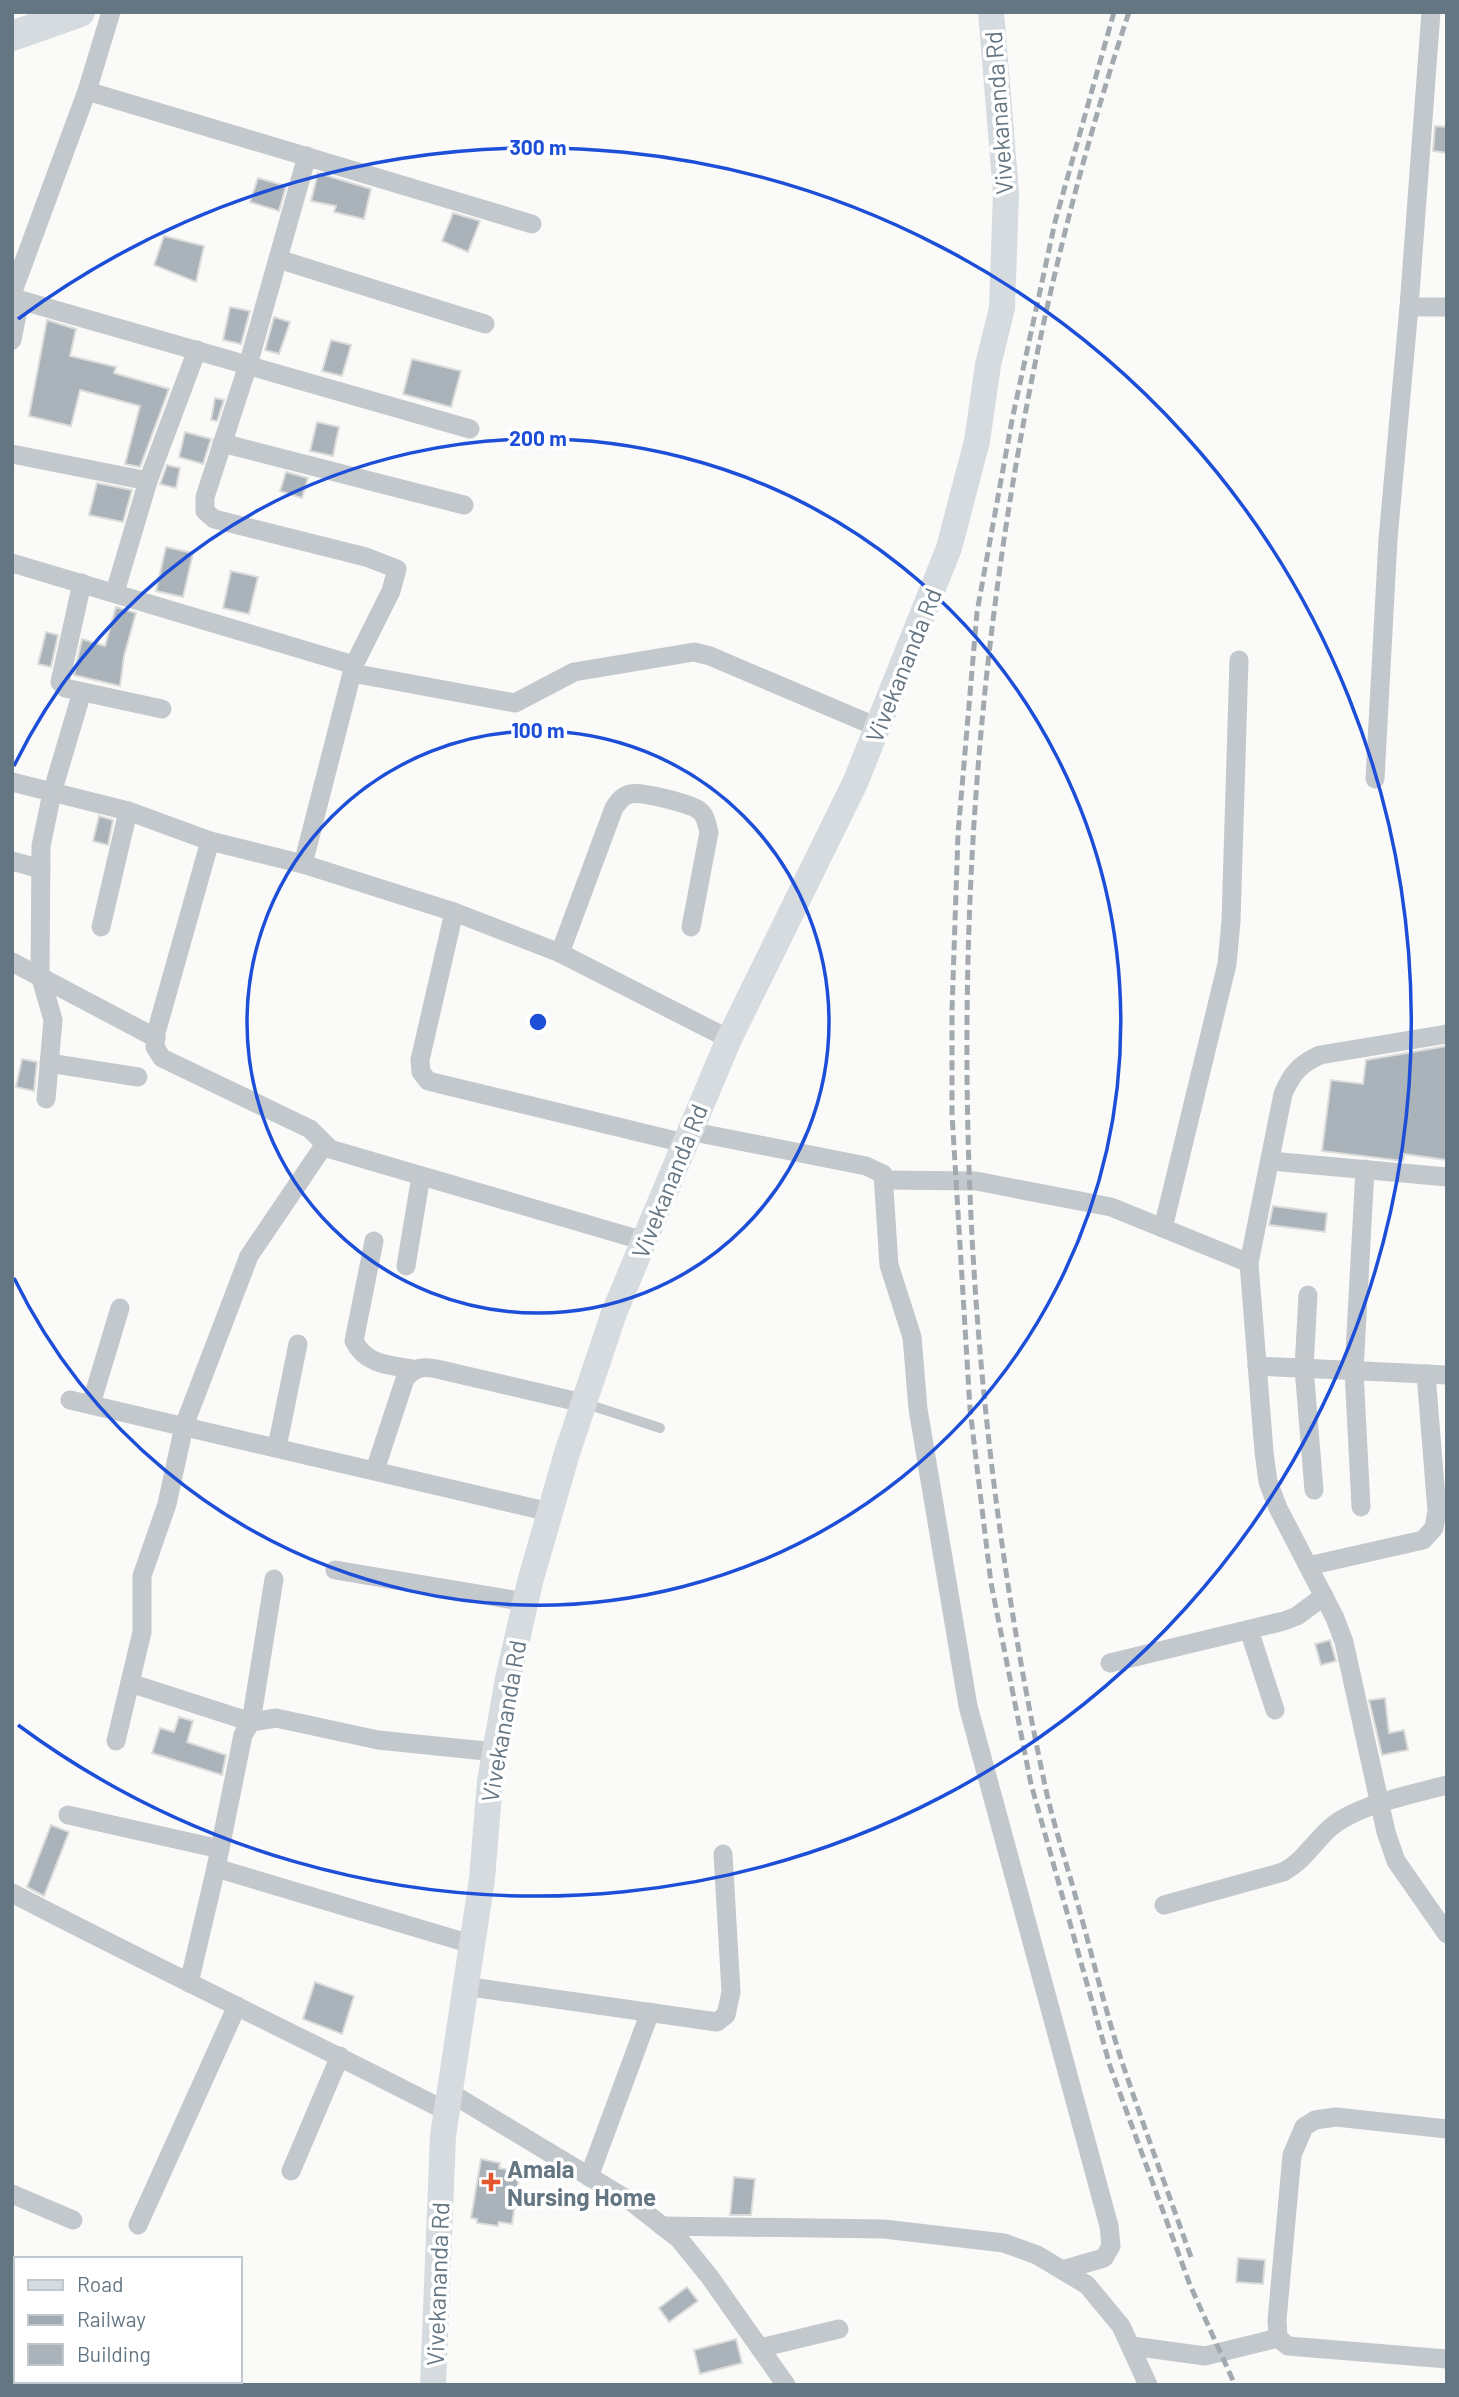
<svg xmlns="http://www.w3.org/2000/svg" width="1459" height="2397" viewBox="0 0 1459 2397" font-family="Barlow,sans-serif">
<style>
.building{fill:#aab3b9;stroke:#dcdcda;stroke-width:2}
.lines{fill:none;stroke-linecap:round;stroke-linejoin:round}
.lane{stroke:#c3c8cc;stroke-width:10}
.street{stroke:#c3c8cc;stroke-width:19}
.secondary{stroke:#d6dbdf;stroke-width:26}
.primary{stroke:#d6dbdf;stroke-width:30}
.rail{stroke:#a2aab0;stroke-width:5;stroke-dasharray:10 5;stroke-linecap:butt}
.ring{fill:none;stroke:#1d4ed8;stroke-width:3.5}
.poi-dot{fill:#e4572e;stroke:#fff;stroke-width:2.5}
.labels{text-anchor:middle;dominant-baseline:central;stroke-width:7;stroke-linejoin:round;paint-order:stroke}
.street-label{font-size:24px;fill:#657683;stroke:#fff}
.poi-label{font-size:24px;font-weight:bold;fill:#657683;stroke:#fff;text-anchor:start}
.centre{fill:#1d4ed8;stroke:#fff;stroke-width:3.5}
.ring-label{font-size:21px;text-anchor:middle;font-weight:bold;fill:#1d4ed8;stroke:#fff;stroke-width:7;stroke-linejoin:round;paint-order:stroke}
</style>
<rect width="100%" height="100%" fill="#fafaf8"/>
<g class="building">
<path d="M1435 126 1447 127V153L1433 151Z"/>
<path d="M318 173 371 189 364 219 334 212 336 206 311 201Z"/>
<path d="M258 178 286 186 279 211 250 202Z"/>
<path d="M453 213 480 221 468 252 442 241Z"/>
<path d="M164 236 204 246 196 282 154 265Z"/>
<path d="M230 307 250 311 241 344 223 340Z"/>
<path d="M274 317 290 322 279 354 265 350Z"/>
<path d="M47 320 76 329 70 356 116 367 114 373 169 389 140 467 125 464 140 406 80 390 71 426 29 416Z"/>
<path d="M331 340 351 345 342 376 322 371Z"/>
<path d="M412 359 461 371 451 407 403 394Z"/>
<path d="M215 398 224 400 217 421 211 420Z"/>
<path d="M317 422 339 427 333 456 310 451Z"/>
<path d="M185 432 211 439 203 464 179 457Z"/>
<path d="M167 465 180 468 176 488 160 484Z"/>
<path d="M286 472 308 478 302 498 280 491Z"/>
<path d="M97 483 132 490 123 522 89 515Z"/>
<path d="M166 547 193 553 183 597 156 591Z"/>
<path d="M231 571 258 577 249 614 223 608Z"/>
<path d="M116 607 136 613 124 656 120 686 74 675 82 639 105 646Z"/>
<path d="M46 632 58 635 51 667 38 664Z"/>
<path d="M99 816 113 820 108 845 93 841Z"/>
<path d="M1447 1046V1160L1404 1154 1403 1161 1322 1151 1331 1080 1363 1084 1366 1060Z"/>
<path d="M22 1059 37 1062 34 1091 16 1087Z"/>
<path d="M1273 1206 1327 1213 1325 1232 1269 1225Z"/>
<path d="M1330 1640 1336 1661 1321 1665 1315 1644Z"/>
<path d="M1385 1698 1389 1733 1404 1730 1408 1750 1382 1755 1369 1700Z"/>
<path d="M179 1717 193 1721 187 1742 226 1755 222 1775 152 1753 160 1728 174 1732Z"/>
<path d="M51 1825 69 1832 44 1896 27 1887Z"/>
<path d="M315 1982 354 1996 342 2034 303 2019Z"/>
<path d="M481 2159 500 2163 499 2168 520 2172 512 2224 499 2222 498 2226 477 2223V2219L471 2218Z"/>
<path d="M734 2177 755 2179 751 2215H730Z"/>
<path d="M1238 2258 1265 2260 1263 2284 1236 2282Z"/>
<path d="M687 2287 698 2301 669 2322 659 2308Z"/>
<path d="M736 2339 742 2363 700 2374 694 2350Z"/>
</g>
<g class="lines">
<path class="lane" d="M584 1403 660 1428"/>
<g class="street">
<path d="M87 91 532 224"/>
<path d="M278 259 485 324"/>
<path d="M12 294 87 91 111 12"/>
<path d="M20 300 470 429"/>
<path d="M12 302 20 300 12 340"/>
<path d="M1409 307H1447"/>
<path d="M222 443 464 505"/>
<path d="M12 454 148 481"/>
<path d="M12 563 354 665"/>
<path d="M82 583 60 682 65 688 162 709"/>
<path d="M115 592 148 481 197 350"/>
<path d="M352 673 515 703 574 672 694 652 710 656 877 727"/>
<path d="M1375 779 1388 539 1409 307 1431 12"/>
<path d="M12 782 128 811 210 841 303 864 454 912 560 953 729 1039"/>
<path d="M210 841 156 1033 155 1047 162 1058 310 1129 330 1149 644 1241"/>
<path d="M12 861 41 869"/>
<path d="M303 864 354 665 391 591 397 569 366 557 214 519 205 511V497L248 365 307 156"/>
<path d="M454 912 420 1060 421 1072 428 1081 684 1143"/>
<path d="M101 927 128 811"/>
<path d="M560 953 614 808C618 802 622 796 630 794 641 791 692 804 700 811 706 816 707 825 709 832L691 927"/>
<path d="M12 962 156 1038"/>
<path d="M1447 1034 1320 1055C1300 1064 1292 1073 1283 1094L1249 1263 1264 1452 1268 1482 1278 1508 1335 1618 1344 1642 1386 1832 1396 1861 1447 1934"/>
<path d="M49 1063 138 1077"/>
<path d="M46 1099 53 1020 40 975 41 846 52 793 82 692"/>
<path d="M689 1131 866 1166 883 1174 889 1265 912 1337 918 1409 968 1706 1109 2226 1111 2246 1104 2258 1062 2270"/>
<path d="M1270 1161 1447 1177"/>
<path d="M885 1180 976 1181 1111 1207 1249 1263"/>
<path d="M1163 1228 1227 964 1231 921 1239 660"/>
<path d="M374 1241 354 1341C366 1365 389 1365 413 1369"/>
<path d="M406 1266 421 1176"/>
<path d="M1308 1295 1304 1368 1314 1490"/>
<path d="M1257 1366 1447 1375"/>
<path d="M70 1400 550 1512"/>
<path d="M91 1404 120 1308"/>
<path d="M277 1447 298 1344"/>
<path d="M375 1470 405 1379C415 1367 422 1366 437 1369L583 1403"/>
<path d="M1361 1507 1354 1371 1365 1169"/>
<path d="M1308 1566 1423 1540 1434 1528 1437 1511 1426 1374"/>
<path d="M335 1570 525 1602"/>
<path d="M1249 1630 1275 1710"/>
<path d="M1110 1663 1284 1621 1297 1616 1324 1596"/>
<path d="M130 1683 251 1722 274 1579"/>
<path d="M116 1741 142 1632V1576L167 1504 184 1426 249 1256 325 1144"/>
<path d="M68 1815 220 1849"/>
<path d="M216 1868 471 1944"/>
<path d="M12 1893C156 1968 302 2037 446 2111"/>
<path d="M1164 1905 1283 1872C1304 1861 1313 1843 1330 1828 1356 1805 1413 1794 1447 1785"/>
<path d="M189 1983 216 1868 243 1735 251 1722 276 1718 378 1740 495 1752"/>
<path d="M464 1986 717 2022 726 2015 731 1992 723 1854"/>
<path d="M449 2092 633 2203 679 2239 709 2276 786 2385"/>
<path d="M1447 2129 1336 2117 1315 2120 1304 2127 1292 2155 1277 2320 1278 2338 1288 2346 1447 2359"/>
<path d="M291 2171 340 2056"/>
<path d="M589 2177 650 2012"/>
<path d="M12 2194 73 2220"/>
<path d="M138 2225 237 2006"/>
<path d="M662 2226 884 2229 1004 2243 1037 2255 1087 2285 1121 2326 1148 2385"/>
<path d="M1132 2346 1205 2356 1278 2338"/>
<path d="M760 2348 839 2329"/>
</g>
<path class="secondary" d="M433 2385 443 2136 482 1879 490 1781 508 1679 530 1582 567 1453 614 1313 644 1241 729 1039 855 783 949 548 977 441 988 365 1002 308 1006 193 991 12"/>
<path class="primary" d="M12 36 80 12"/>
<g class="rail">
<path d="M1114 12 1055 222 1012 420 977 612 958 834 952 1010V1114L970 1409 991 1583 1031 1784 1110 2066 1190 2285 1235 2385"/>
<path d="M1129 12C943 570 921 1202 1043 1776 1051 1817 1065 1858 1076 1898 1092 1954 1105 2010 1123 2065 1145 2130 1169 2195 1192 2260"/>
</g>
</g>
<g class="ring">
<circle cx="538" cy="1022" r="291"/>
<path d="M14 766A583 583 0 1 1 14 1278"/>
<path d="M18 319A874 874 0 1 1 18 1725"/>
</g>
<path class="poi-dot" d="M487.5 2171.5h7v7h7v7h-7v7h-7v-7h-7v-7h7z"/>
<g class="labels">
<g class="street-label">
<text transform="translate(998 113) rotate(-94)">Vivekananda Rd</text>
<text transform="translate(903 665) rotate(-68)">Vivekananda Rd</text>
<text transform="translate(669 1181) rotate(-68)">Vivekananda Rd</text>
<text transform="translate(503 1721) rotate(-80)">Vivekananda Rd</text>
<text transform="translate(437 2284) rotate(-88)">Vivekananda Rd</text>
</g>
<g class="poi-label">
<text x="507" y="2168">Amala<tspan x="507" dy="28">Nursing Home</tspan></text>
</g>
</g>
<circle cx="538" cy="1022" r="10" class="centre"/>
<g class="ring-label">
<text x="538" y="155">300 m</text>
<text x="538" y="446">200 m</text>
<text x="538" y="738">100 m</text>
</g>
<rect width="1459" height="2397" fill="none" stroke="#657683" stroke-width="28"/>
<rect x="14" y="2257" width="228" height="126" fill="#ffffff" stroke="#c1c8cd" stroke-width="2"/>
<rect x="28" y="2280" width="35" height="10" fill="#d6dbdf" stroke="#c1c8cd" stroke-width="2"/>
<text x="77" y="2292" font-size="21" fill="#657683">Road</text>
<rect x="28" y="2315" width="35" height="10" fill="#a2aab0" stroke="#c1c8cd" stroke-width="2"/>
<text x="77" y="2327" font-size="21" fill="#657683">Railway</text>
<rect x="28" y="2344" width="35" height="21" fill="#aab3b9" stroke="#c1c8cd" stroke-width="2"/>
<text x="77" y="2362" font-size="21" fill="#657683">Building</text>
</svg>
